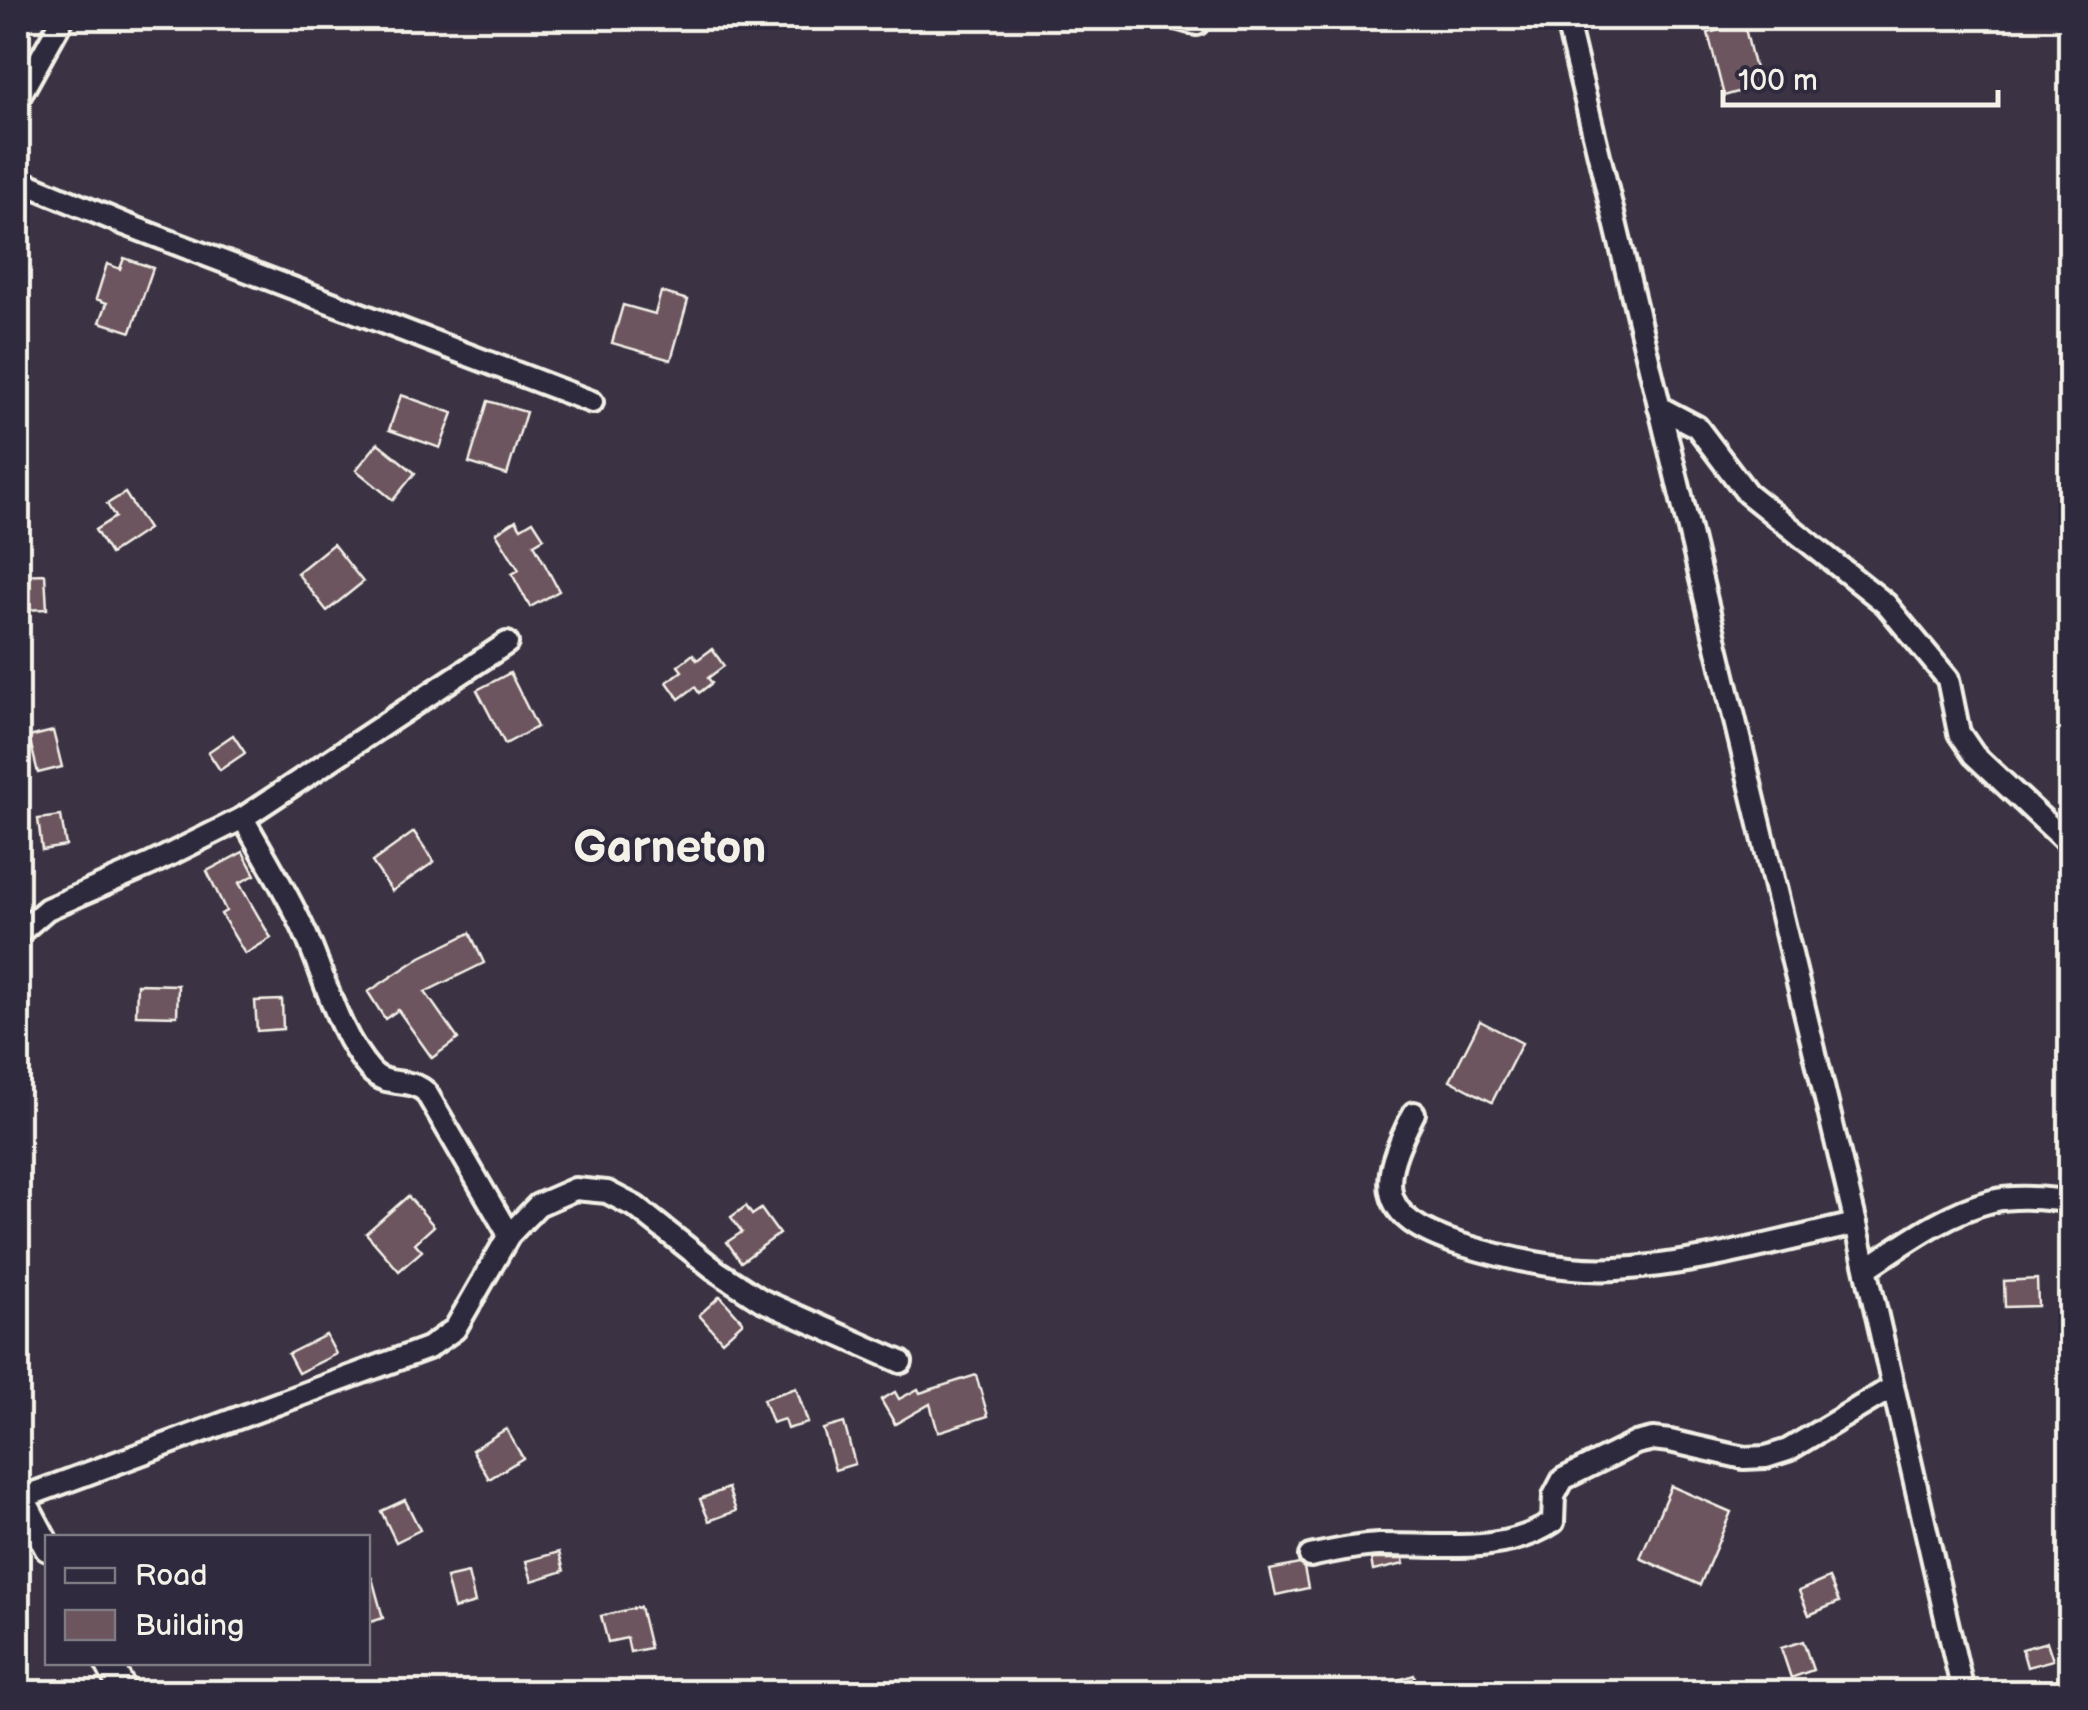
<svg xmlns="http://www.w3.org/2000/svg" width="2088" height="1710" viewBox="0 0 2088 1710" font-family="'Balsamiq Sans',sans-serif">
<style>
.building{fill:#6d555e;stroke:#f4f1e8;stroke-width:2.5}
.lines{fill:none;stroke-linecap:round;stroke-linejoin:round}
.minor-casing{stroke:#f4f1e8;stroke-width:28}
.tertiary-casing{stroke:#f4f1e8;stroke-width:32}
.minor{stroke:#2f2a3d;stroke-width:20}
.tertiary{stroke:#2f2a3d;stroke-width:25}
.labels{text-anchor:middle;dominant-baseline:central;stroke-width:8;stroke-linejoin:round;paint-order:stroke}
.district-label{font-size:45px;font-weight:bold;fill:#f4f1e8;stroke:#2f2a3d}
</style>
<rect width="100%" height="100%" fill="#3b3344"/>
<filter id="ink" filterUnits="userSpaceOnUse"><feTurbulence type="fractalNoise" baseFrequency=".01" numOctaves="2"/><feDisplacementMap in="SourceGraphic" scale="20" xChannelSelector="R" yChannelSelector="G"/><feConvolveMatrix kernelMatrix="1 2 1 2 8 2 1 2 1" color-interpolation-filters="sRGB"/></filter>
<g filter="url(#ink)">
<g class="building">
<path d="M1744 24 1759 86 1724 96 1708 33Z"/>
<path d="M124 258 153 268 131 332 100 322 107 303 96 299 107 264 120 269Z"/>
<path d="M661 292 688 300 671 360 612 343 623 305 655 314Z"/>
<path d="M401 395 453 413 440 448 389 430Z"/>
<path d="M488 401 526 412 507 475 469 463Z"/>
<path d="M378 443 415 473 393 500 356 470Z"/>
<path d="M125 493 148 529 110 554 95 530 115 517 107 504Z"/>
<path d="M516 520 521 528 533 521 544 538 534 544 559 591 530 607 512 574 519 570 496 533Z"/>
<path d="M333 544 363 582 327 611 297 573Z"/>
<path d="M45 574 47 609 22 610 20 575Z"/>
<path d="M712 649 724 666 708 678 712 683 699 693 695 687 679 699 667 682 682 671 678 666 693 654 697 660Z"/>
<path d="M510 673 537 727 505 744 477 690Z"/>
<path d="M53 731 62 767 38 773 29 737Z"/>
<path d="M233 735 245 753 220 770 208 752Z"/>
<path d="M61 816 66 846 42 850 38 819Z"/>
<path d="M414 832 434 862 392 891 372 862Z"/>
<path d="M243 852 255 875 239 883 271 938 245 954 221 914 226 911 207 871Z"/>
<path d="M470 933 484 963 425 992 458 1039 432 1058 398 1010 385 1019 368 992 421 957Z"/>
<path d="M137 984 178 985 177 1016 136 1015Z"/>
<path d="M282 1000 283 1029 257 1031 255 1001Z"/>
<path d="M1480 1021 1522 1043 1492 1102 1450 1080Z"/>
<path d="M408 1196 434 1226 415 1243 422 1251 399 1271 366 1233Z"/>
<path d="M746 1206 752 1215 761 1209 779 1234 741 1262 727 1242 742 1232 731 1217Z"/>
<path d="M2037 1279 2038 1306 2005 1307 2004 1281Z"/>
<path d="M720 1296 743 1322 722 1341 699 1315Z"/>
<path d="M326 1335 336 1354 298 1373 288 1354Z"/>
<path d="M976 1375 988 1416 938 1432 930 1404 895 1424 881 1400 895 1392 899 1399 918 1389 920 1393Z"/>
<path d="M796 1388 808 1423 787 1429 784 1419 772 1423 763 1399Z"/>
<path d="M844 1423 855 1464 835 1470 823 1429Z"/>
<path d="M506 1429 523 1458 489 1479 472 1450Z"/>
<path d="M1671 1486 1731 1512 1700 1585 1640 1558Z"/>
<path d="M728 1488 736 1511 709 1521 700 1499Z"/>
<path d="M405 1500 420 1530 396 1542 381 1511Z"/>
<path d="M559 1552 564 1571 532 1581 526 1561Z"/>
<path d="M1371 1559H1403L1404 1564 1373 1571Z"/>
<path d="M1299 1564 1304 1568 1308 1588 1276 1595 1270 1570Z"/>
<path d="M468 1573 475 1603 454 1609 446 1578Z"/>
<path d="M372 1578 383 1618 368 1623V1579Z"/>
<path d="M1829 1578 1839 1602 1809 1615 1799 1591Z"/>
<path d="M640 1607 650 1648 630 1652 627 1638 608 1642 601 1616Z"/>
<path d="M1803 1641 1813 1670 1791 1678 1781 1648Z"/>
<path d="M2047 1642 2053 1660 2027 1667 2022 1649Z"/>
<path d="M1414 1675 1419 1692H1402L1398 1680Z"/>
</g>
<g class="lines">
<g class="minor-casing">
<g id="minor">
<path d="M1176 18 1197 24"/>
<path d="M1566 18 1856 1224 1963 1692"/>
<path d="M18 99 63 18"/>
<path d="M18 180 122 223 592 402"/>
<path d="M1659 407 1697 427 1747 493 1886 604 1948 679 1959 733 1974 755 2070 845"/>
<path d="M243 818C263 854 285 889 302 926 324 972 336 1032 371 1071 387 1088 409 1077 426 1092L509 1235"/>
<path d="M18 934 47 909 151 864 243 818 507 643"/>
<path d="M1414 1113C1378 1183 1375 1217 1459 1244 1509 1259 1564 1272 1617 1269 1697 1265 1778 1241 1856 1224"/>
<path d="M1867 1268C1905 1243 1947 1212 1992 1201 2018 1195 2044 1199 2070 1201"/>
<path d="M21 1498 428 1348 455 1329 509 1235 538 1205 575 1189 607 1192 636 1207 718 1272 761 1300 901 1362"/>
<path d="M1310 1556C1333 1551 1355 1546 1379 1545 1435 1544 1503 1556 1553 1522L1554 1496 1563 1479 1636 1443 1653 1439 1670 1441 1744 1458 1766 1457 1788 1450 1893 1387"/>
</g>
</g>
<g class="tertiary-casing">
<g id="tertiary">
<path d="M18 1492 48 1548"/>
<path d="M108 1662 124 1692"/>
</g>
</g>
<use href="#minor" class="minor"/>
<use href="#tertiary" class="tertiary"/>
</g>
</g>
<g class="labels">
<g class="district-label">
<text x="670" y="848">Garneton</text>
</g>
</g>
<rect width="2088" height="1710" fill="none" stroke="#2f2a3d" stroke-width="60"/>
<rect x="30" y="30" width="2028" height="1650" fill="none" stroke="#f4f1e8" stroke-width="4" filter="url(#ink)"/>
<rect x="45" y="1535" width="325" height="130" fill="#2f2a3d" stroke="#7e7a81" stroke-width="2.5"/>
<rect x="65" y="1568" width="50" height="15" fill="#2f2a3d" stroke="#7e7a81" stroke-width="2.5"/>
<text x="135" y="1585" font-size="30" fill="#f4f1e8">Road</text>
<rect x="65" y="1610" width="50" height="30" fill="#6d555e" stroke="#7e7a81" stroke-width="2.5"/>
<text x="135" y="1635" font-size="30" fill="#f4f1e8">Building</text>
<path d="M1723 90v15h275v-15" fill="none" stroke="#f4f1e8" stroke-width="5"/>
<text x="1738" y="90" font-size="30" fill="#f4f1e8" stroke="#2f2a3d" stroke-width="8" paint-order="stroke">100 m</text>
</svg>
